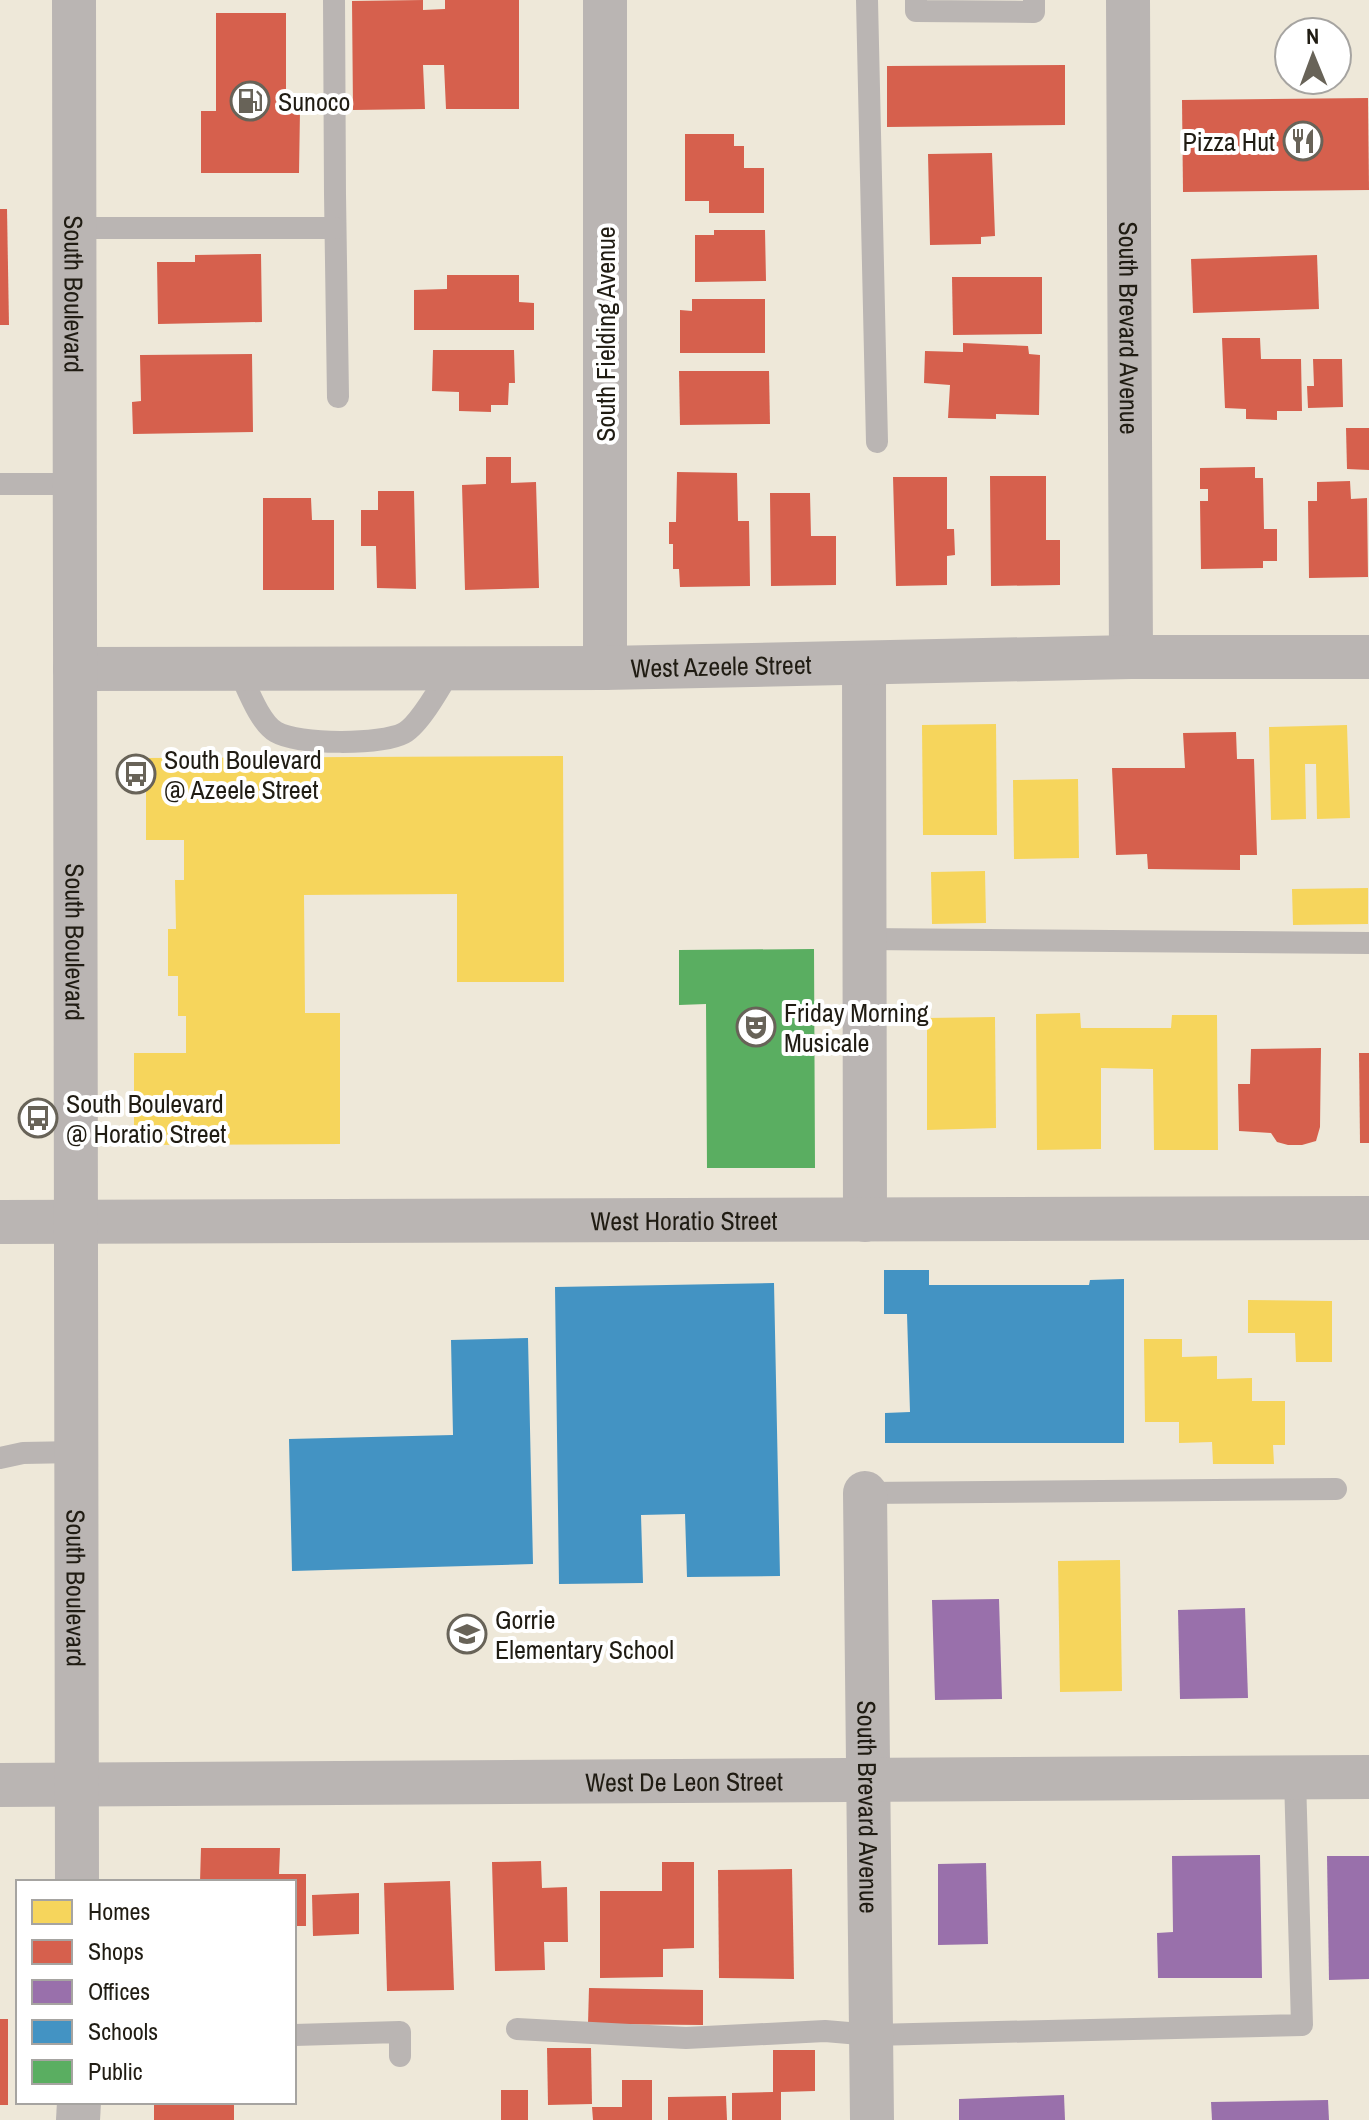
<svg xmlns="http://www.w3.org/2000/svg" width="1369" height="2120" viewBox="0 0 1369 2120" font-family="'Archivo Narrow',sans-serif">
<style>
.homes{fill:#f6d55c}
.shops{fill:#d6604d}
.offices{fill:#9970ab}
.schools{fill:#4393c3}
.public{fill:#5aae61}
.lines{fill:none;stroke-linecap:round;stroke-linejoin:round}
.service{stroke:#bab5b3;stroke-width:22}
.minor{stroke:#bab5b3;stroke-width:44}
.tertiary{stroke:#bab5b3;stroke-width:44}
.labels{text-anchor:middle;dominant-baseline:central;stroke-width:8;stroke-linejoin:round;paint-order:stroke}
.poi-label{font-size:26px;fill:#201c13;stroke:#fff;text-anchor:start}
.street-label{font-size:26px;fill:#201c13;stroke:#fff}
</style>
<rect width="100%" height="100%" fill="#eee8d9"/>
<g class="homes">
<path d="M996 724 997 835H923L922 725Z"/>
<path d="M1347 725 1350 818 1317 819 1316 764H1305L1306 819 1271 820 1269 727Z"/>
<path d="M563 756 564 982H457V894L304 895 305 1013H340V1144L134 1145V1053H186V1016H178V976H168V929H176L175 880H184V840H146V758Z"/>
<path d="M1078 779 1079 858 1014 859 1013 780Z"/>
<path d="M985 871 986 923 932 924 931 872Z"/>
<path d="M1368 888V924L1293 925 1292 889Z"/>
<path d="M1080 1013 1081 1028H1171L1172 1015H1217L1218 1150H1154L1153 1069 1101 1068V1149L1037 1150 1036 1014Z"/>
<path d="M995 1017 996 1128 927 1130V1018Z"/>
<path d="M1248 1300 1332 1301V1362H1296L1295 1333H1248Z"/>
<path d="M1144 1339H1182V1357L1217 1356V1379L1252 1378V1401H1285V1445H1273L1274 1464H1213L1212 1442 1179 1443V1422H1145Z"/>
<path d="M1120 1560 1122 1691 1060 1692 1058 1561Z"/>
</g>
<g class="shops">
<path d="M423 0V10L445 9V0H519V109H446L444 65H423L425 109 353 110 352 1Z"/>
<path d="M216 13H286V110H300L299 173H201V111H216Z"/>
<path d="M1065 65V125L887 127V66Z"/>
<path d="M1368 98 1369 190 1183 192 1182 100Z"/>
<path d="M685 134H734V146H744V168H764V213H709V201H685Z"/>
<path d="M992 153 995 236 981 237V244L930 245 928 154Z"/>
<path d="M0 209H7L9 325H0Z"/>
<path d="M714 230H765L766 281 695 282V235H714Z"/>
<path d="M261 254 262 322 158 324 157 262H195V255Z"/>
<path d="M1317 255 1319 309 1193 313 1191 259Z"/>
<path d="M447 275H519V302L534 303V330H414V290L447 289Z"/>
<path d="M952 277H1042V334L953 335Z"/>
<path d="M692 299H765V353H680V310L692 311Z"/>
<path d="M1222 338H1260L1261 359H1301L1302 411H1277V420L1246 419V409L1225 408Z"/>
<path d="M963 343 1028 346 1029 354 1040 355 1039 415 996 414V419L948 418 950 385 924 383 925 351 963 352Z"/>
<path d="M433 350H514L515 383H509L508 405H491V412L459 411V392L432 391Z"/>
<path d="M252 354 253 432 133 434 132 402 141 401 140 355Z"/>
<path d="M1313 359H1342L1343 407 1308 408 1307 386H1314Z"/>
<path d="M679 371H769L770 424 680 425Z"/>
<path d="M1346 428H1369V470L1347 469Z"/>
<path d="M486 457H511V483L536 482 539 588 465 590 462 485 486 484Z"/>
<path d="M1255 467V478H1263L1264 529H1277V561H1263V568L1201 569 1200 501H1208V489H1200V468Z"/>
<path d="M677 472 737 473 738 521H749L750 586 680 587 679 569H673V544H669V522H676Z"/>
<path d="M990 476H1046V540H1060V585L991 586Z"/>
<path d="M893 477H947V529H954L955 555 947 556V585L896 586Z"/>
<path d="M1350 481 1351 499 1367 498 1368 577 1309 578 1308 501H1317V482Z"/>
<path d="M378 491H414L416 589 377 588 376 546H361V510H378Z"/>
<path d="M770 493H810L811 536H836V585L771 586Z"/>
<path d="M263 498H311L312 520H334V590H263Z"/>
<path d="M1236 732 1237 759H1254L1257 855H1240V870L1148 869 1147 854 1116 855 1112 768H1185L1183 733Z"/>
<path d="M1321 1048 1320 1127 1316 1141 1302 1145H1288L1277 1142 1271 1133 1239 1131 1238 1084H1250L1251 1049Z"/>
<path d="M1359 1053H1369V1143H1360Z"/>
<path d="M201 1848H280L279 1874H306V1926H294V1882H200Z"/>
<path d="M541 1861 542 1888 567 1887 568 1942H544L545 1970 495 1971 492 1862Z"/>
<path d="M662 1862H694V1948L663 1949V1977L600 1978V1891H662Z"/>
<path d="M792 1869 794 1979 719 1978 718 1870Z"/>
<path d="M450 1881 454 1990 387 1991 384 1883Z"/>
<path d="M359 1893V1934L313 1936 312 1895Z"/>
<path d="M589 1988 703 1990V2025L588 2024Z"/>
<rect x="0" y="2019" width="8" height="86"/>
<path d="M547 2048H591L592 2104 548 2105Z"/>
<path d="M773 2050H815V2091L781 2092V2120H732V2093L773 2092Z"/>
<path d="M622 2080H652V2120H593L592 2107H622Z"/>
<rect x="501" y="2090" width="27" height="30"/>
<path d="M726 2096 727 2120H668V2097Z"/>
<rect x="154" y="2102" width="80" height="18"/>
</g>
<g class="offices">
<path d="M999 1599 1002 1699 935 1700 932 1600Z"/>
<path d="M1245 1608 1248 1698 1180 1699 1178 1610Z"/>
<path d="M1260 1855 1262 1978H1158L1157 1933 1173 1932 1172 1856Z"/>
<path d="M1327 1856H1369V1979L1329 1980Z"/>
<path d="M986 1863 988 1944 938 1945V1864Z"/>
<path d="M1064 2095 1065 2120H959V2099Z"/>
<path d="M1328 2100 1329 2120H1212L1211 2102Z"/>
</g>
<g class="schools">
<path d="M884 1270H929V1285H1089L1090 1280 1124 1279V1443H885V1413L910 1412 907 1314H884Z"/>
<path d="M774 1283 780 1576 687 1577 685 1514 641 1515 643 1583 559 1584 555 1287Z"/>
<path d="M528 1338 533 1564 292 1571 289 1439 453 1435 451 1340Z"/>
</g>
<path class="public" d="M814 949 815 1168H707L706 1004 679 1005V950Z"/>
<g class="lines">
<g class="service">
<path d="M334 0 335 194 338 397"/>
<path d="M867 0 877 442"/>
<path d="M916 0V11L1034 12V0"/>
<path d="M74 228H335"/>
<path d="M0 484H74"/>
<path d="M238 669C247 687 259 722 276 732 299 745 381 745 404 733 420 724 441 686 451 669"/>
<path d="M864 939 1369 943"/>
<path d="M0 1458 23 1453 77 1452"/>
<path d="M865 1493 1336 1489"/>
<path d="M517 2029 686 2038 825 2031 872 2035 1302 2025 1295 1778"/>
<path d="M294 2035 400 2032V2056"/>
</g>
<g class="minor">
<path id="s1" d="M1128 0 1131 657"/>
<path d="M864 663 865 1220"/>
<path d="M605 668V0"/>
<path id="s2" d="M75 669 605 668 1131 657H1369"/>
<path id="s3" d="M0 1222 1369 1218"/>
<path id="s4" d="M865 1493 872 2120"/>
<path id="s5" d="M0 1785 1369 1777"/>
</g>
<g class="tertiary">
<path id="s6" d="M74 0 77 1882"/>
<path d="M78 2120 79 2102"/>
</g>
</g>
<defs>
<g id="fuel-ring" transform="scale(2)"><circle r="9.5" fill="#fff" stroke="#686358" stroke-width="1.5"/><path d="M-5.5-6h7V0h2V4h1.3V-2.5L3-4.5l.8-.8L6-3V5H2.5V1h-1V6h-7ZM-4.2-4.7v3.2H.2V-4.7Z" fill="#686358"/></g>
<g id="restaurant-ring" transform="scale(2)"><circle r="9.5" fill="#fff" stroke="#686358" stroke-width="1.5"/><path d="M-5-6h1v4h1v-4h1v4h1v-4h1v5L-1.5 .5V6h-2V.5L-5-1ZM5-6V6H3V1.5H1.5Q1.5-4 5-6Z" fill="#686358"/></g>
<g id="bus-ring" transform="scale(2)"><circle r="9.5" fill="#fff" stroke="#686358" stroke-width="1.5"/><path d="M-5-6H5V4H4V6H2V4H-2V6H-4V4H-5ZM-3.5-4V0h7V-4ZM-3.5 1.2v1.5H-2V1.2ZM2 1.2v1.5H3.5V1.2Z" fill="#686358"/></g>
<g id="theatre-ring" transform="scale(2)"><circle r="9.5" fill="#fff" stroke="#686358" stroke-width="1.5"/><path d="M-5-5.5Q0-4 5-5.5V0Q5 5 0 6Q-5 5-5 0ZM-3.3-2.5H-1v1.5H-3.3ZM1-2.5H3.3v1.5H1ZM-2.8 1Q0 5.5 2.8 1Z" fill="#686358"/></g>
<g id="school-ring" transform="scale(2)"><circle r="9.5" fill="#fff" stroke="#686358" stroke-width="1.5"/><path d="M0-5L7-2L0 1L-7-2ZM-4 1L0 2.5L4 1V4Q0 6-4 4Z" fill="#686358"/></g>
</defs>
<g fill-rule="evenodd">
<use href="#fuel-ring" x="250" y="101"/>
<use href="#restaurant-ring" x="1303" y="141"/>
<use href="#bus-ring" x="136" y="774"/>
<use href="#theatre-ring" x="756" y="1027"/>
<use href="#bus-ring" x="38" y="1118"/>
<use href="#school-ring" x="467" y="1634"/>
</g>
<g class="labels">
<g class="poi-label">
<text x="278" y="101">Sunoco</text>
<text x="1275" y="141" text-anchor="end">Pizza Hut</text>
<text x="164" y="759">South Boulevard<tspan x="164" dy="30">@ Azeele Street</tspan></text>
<text x="784" y="1012">Friday Morning<tspan x="784" dy="30">Musicale</tspan></text>
<text x="66" y="1103">South Boulevard<tspan x="66" dy="30">@ Horatio Street</tspan></text>
<text x="495" y="1619">Gorrie<tspan x="495" dy="30">Elementary School</tspan></text>
</g>
<g class="street-label">
<text stroke="none"><textPath href="#s6" startOffset="294">South Boulevard</textPath></text>
<text stroke="none"><textPath href="#s1" startOffset="328">South Brevard Avenue</textPath></text>
<text transform="translate(605 334) rotate(-90)">South Fielding Avenue</text>
<text stroke="none"><textPath href="#s2" startOffset="646">West Azeele Street</textPath></text>
<text stroke="none"><textPath href="#s6" startOffset="942">South Boulevard</textPath></text>
<text stroke="none"><textPath href="#s3" startOffset="684">West Horatio Street</textPath></text>
<text stroke="none"><textPath href="#s6" startOffset="1588">South Boulevard</textPath></text>
<text stroke="none"><textPath href="#s5" startOffset="684">West De Leon Street</textPath></text>
<text stroke="none"><textPath href="#s4" startOffset="314">South Brevard Avenue</textPath></text>
</g>
</g>
<rect x="16" y="1880" width="280" height="224" fill="#ffffff" stroke="#a6a4a1" stroke-width="2"/>
<rect x="32" y="1900" width="40" height="24" fill="#f6d55c" stroke="#a6a4a1" stroke-width="2"/>
<text x="88" y="1920" font-size="24" fill="#201c13">Homes</text>
<rect x="32" y="1940" width="40" height="24" fill="#d6604d" stroke="#a6a4a1" stroke-width="2"/>
<text x="88" y="1960" font-size="24" fill="#201c13">Shops</text>
<rect x="32" y="1980" width="40" height="24" fill="#9970ab" stroke="#a6a4a1" stroke-width="2"/>
<text x="88" y="2000" font-size="24" fill="#201c13">Offices</text>
<rect x="32" y="2020" width="40" height="24" fill="#4393c3" stroke="#a6a4a1" stroke-width="2"/>
<text x="88" y="2040" font-size="24" fill="#201c13">Schools</text>
<rect x="32" y="2060" width="40" height="24" fill="#5aae61" stroke="#a6a4a1" stroke-width="2"/>
<text x="88" y="2080" font-size="24" fill="#201c13">Public</text>
<g transform="translate(1313 56) rotate(359)"><circle r="38" fill="#ffffff" stroke="#a6a4a1" stroke-width="2"/>
<path d="M0-6L14 30L0 20L-14 30Z" fill="#686358"/>
<text y="-12" font-size="22" font-weight="bold" text-anchor="middle" fill="#201c13">N</text>
</g>
</svg>
